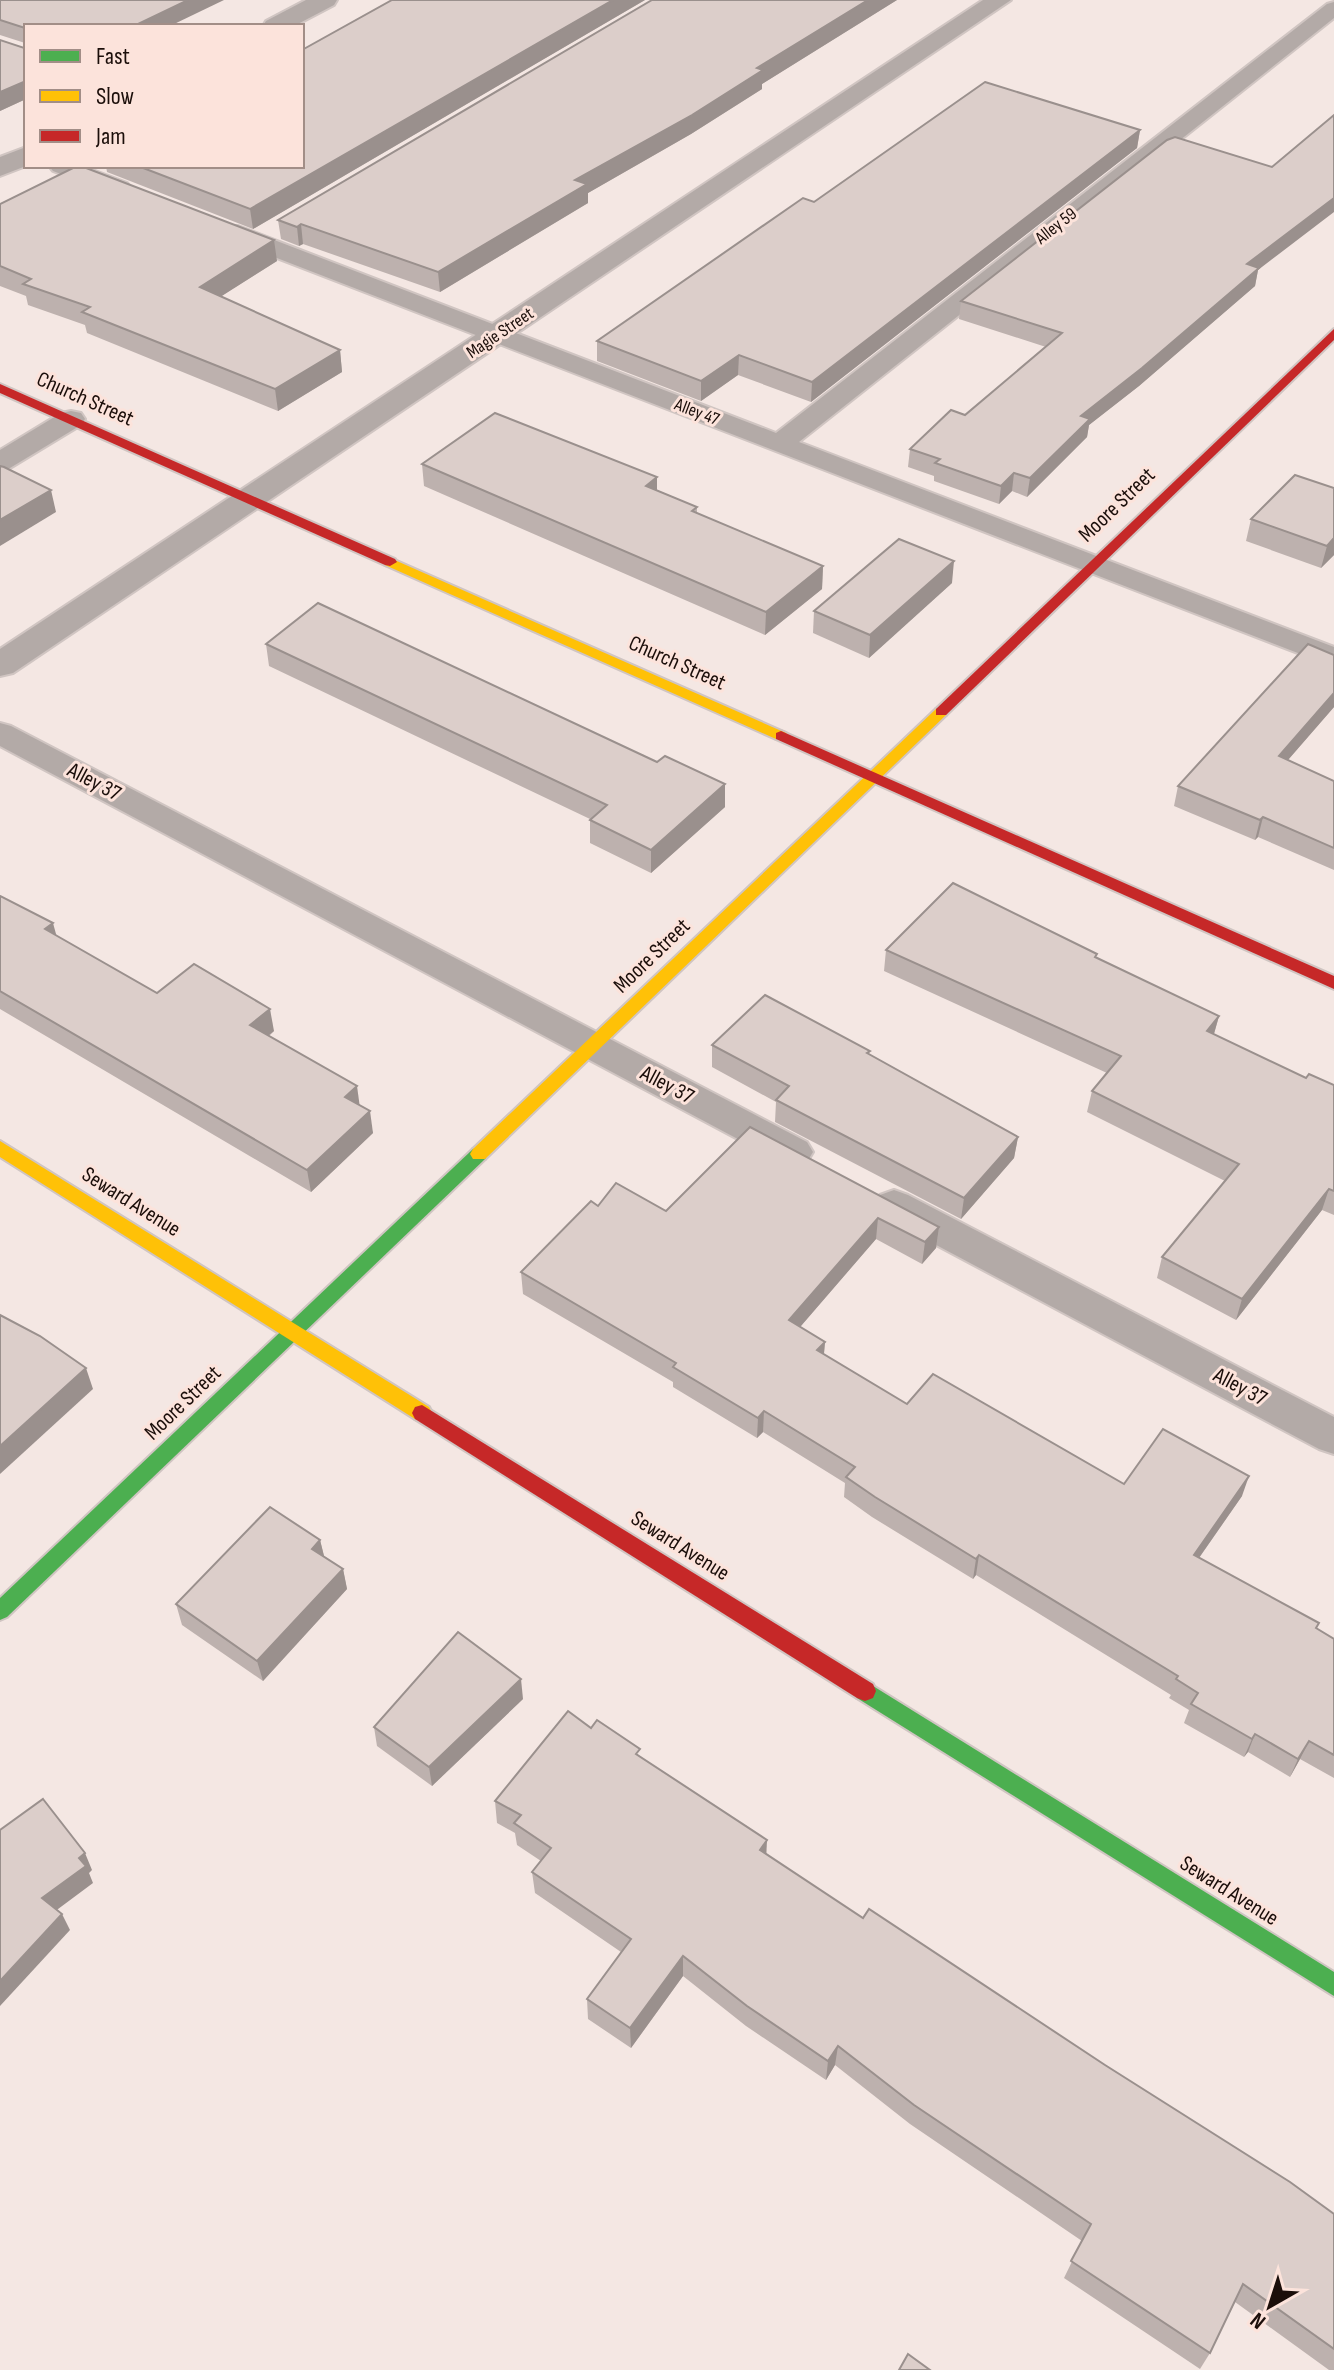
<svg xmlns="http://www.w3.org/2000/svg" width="1334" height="2370" viewBox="0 0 1334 2370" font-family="'Sofia Sans Condensed',sans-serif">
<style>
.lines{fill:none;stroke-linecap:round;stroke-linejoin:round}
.lane-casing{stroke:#d0c5c2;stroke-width:4}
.street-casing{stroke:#d0c5c2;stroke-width:4}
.fast-casing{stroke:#d0c5c2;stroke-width:4}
.slow-casing{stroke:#d0c5c2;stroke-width:4}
.jam-casing{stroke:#d0c5c2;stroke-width:4}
.lane{fill:#b3aaa7;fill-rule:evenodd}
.street{fill:#b3aaa7;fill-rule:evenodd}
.fast{fill:#4caf50;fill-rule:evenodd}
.slow{fill:#ffc107;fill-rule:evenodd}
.jam{fill:#c62828;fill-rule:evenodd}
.wall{fill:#bdb1ae}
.shaded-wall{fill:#9a908d}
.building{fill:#dcceca;stroke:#9a908d;stroke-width:2}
.labels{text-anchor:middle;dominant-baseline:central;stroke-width:6;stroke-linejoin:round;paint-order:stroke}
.far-street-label{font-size:18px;fill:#1b0e0a;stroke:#fce3db}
.street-label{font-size:22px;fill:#1b0e0a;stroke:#fce3db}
</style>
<rect width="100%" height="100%" fill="#f4e7e3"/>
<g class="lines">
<g class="lane-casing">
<g id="lane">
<path d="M1334 2V18L799 442 1334 647V667L220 236 217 231 220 226H238L776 433 1327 4Z"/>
<path d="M49 166H82L127 183 131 188 127 193H111L53 171Z"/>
<path d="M71 411 81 413 85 419 81 425 10 468 0 470V450L61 413Z"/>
<path d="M0 723 11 726 807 1142 813 1152 807 1162 794 1166 781 1162 0 746Z"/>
<path d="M894 1190 908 1195 1334 1417V1454L1319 1449 880 1215 875 1205 880 1195Z"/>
</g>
</g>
<g class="street-casing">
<g id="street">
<path d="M306 0H337L334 5 294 26H263L266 21Z"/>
<path d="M983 0H1011L13 673 0 676V649Z"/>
<path d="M26 147V166L0 176V157Z"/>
</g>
</g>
<g class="fast-casing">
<g id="fast">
<path d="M479 1147 485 1149 488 1154 485 1159 7 1617 0 1620V1598L473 1149Z"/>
<path d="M865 1681 1334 1972V1996L857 1698 854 1691 857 1684Z"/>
</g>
</g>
<g class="slow-casing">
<g id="slow">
<path d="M390 558 786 733 788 736 786 739H776L385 565V559Z"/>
<path d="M941 707 948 712 946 715 485 1159H473L470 1154 473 1149 936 709Z"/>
<path d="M0 1141 429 1407 432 1413 429 1419 422 1421 415 1419 0 1157Z"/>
</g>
</g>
<g class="jam-casing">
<g id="jam">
<path d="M1334 329V340L946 715H936V709Z"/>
<path d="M0 384 395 559 397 562 390 566 385 565 0 393Z"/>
<path d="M781 731 1334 976V989L776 739V733Z"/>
<path d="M422 1405 873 1684 876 1691 873 1698 865 1701 857 1698 415 1419 412 1413 415 1407Z"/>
</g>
</g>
<use href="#lane" class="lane"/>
<use href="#street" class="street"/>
<use href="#fast" class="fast"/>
<use href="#slow" class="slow"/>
<use href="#jam" class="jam"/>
</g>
<g class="wall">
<path d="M0 0 26 26V99L0 111V40L24 48 25 43 0 35Z"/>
<path d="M392 0H645L253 229 107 172 106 166H302Z"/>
<path d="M652 0H897L762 84V89L691 134 588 193V203L440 292 303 244 299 246 281 239 278 220Z"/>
<path d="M1140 130 1137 148 811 402 738 375 701 401 597 361V341L814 202Z"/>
<path d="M0 204 277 261 221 296 340 350 342 372 278 411 87 333 85 325 28 305 26 296 0 286Z"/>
<path d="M1258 270 1255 286 1139 386 1089 425 1087 437 1027 497 1012 491 999 504 934 481V476L908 467 910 449 965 415 1046 347 959 319 961 301Z"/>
<path d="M422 464 657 490 697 507V513L823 566 822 589 765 635 424 486Z"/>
<path d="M1334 488V555L1321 568 1246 541 1251 519Z"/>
<path d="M952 583 869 658 813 633 814 611Z"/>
<path d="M266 644 657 762 725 784V807L651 873 590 843V819L269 666Z"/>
<path d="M1334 655V707L1288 760 1334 781V870L1258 837 1255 840 1174 806 1178 786Z"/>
<path d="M0 896 57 936 157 993 274 1031 269 1036 360 1105 373 1133 311 1192 0 1009Z"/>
<path d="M886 950 1096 958 1219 1016 1214 1034 1306 1078 1334 1085V1215L1322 1210 1236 1320 1157 1278 1162 1257 1225 1181 1087 1112 1092 1091 1107 1073 884 971Z"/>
<path d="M712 1045 870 1051 869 1054 1018 1137 1014 1158 961 1219 775 1122 776 1102 712 1067Z"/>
<path d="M750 1127 939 1227 936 1248 922 1264 876 1239 800 1327 825 1342 824 1354 907 1404 1124 1484 1242 1496 1199 1558 1334 1639V1778L1300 1759 1290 1777 1248 1752 1244 1757 1184 1723 1189 1710 1169 1698 1171 1695 976 1575 973 1579 872 1517 844 1497 845 1483 763 1432 757 1438 673 1387V1382L523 1294 521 1272 598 1206 666 1211Z"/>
<path d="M320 1540 324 1556 343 1569 347 1589 263 1681 182 1625 176 1604Z"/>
<path d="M523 1699 432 1786 377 1746 374 1727Z"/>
<path d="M591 1728 640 1757 766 1854 863 1918 1105 2065 1334 2214V2370H1329L1235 2302 1210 2353 1200 2369 1064 2278 1082 2241 910 2124 835 2065 826 2080 746 2026 683 1976 631 2048 588 2019 587 1999 621 1952 535 1893 532 1872 541 1861 517 1845 515 1833 497 1823 495 1801Z"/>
</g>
<g class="shaded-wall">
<path d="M188 0H224L170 26H134Z"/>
<path d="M613 0H645L253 229 250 209Z"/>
<path d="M868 0H897L762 84V89L691 134 588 193V203L440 292 438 272 575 180Z"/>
<path d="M26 81V99L0 111V92Z"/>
<path d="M1140 130 1137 148 811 402 812 382Z"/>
<path d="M1334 198V212L1258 270 1255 286 1139 386 1089 425 1087 437 1027 497 1030 478 1081 416 1247 264Z"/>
<path d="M301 224 303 244 299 246 297 227Z"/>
<path d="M274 240 277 261 203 308 200 287Z"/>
<path d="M340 350 342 372 278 411 275 389Z"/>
<path d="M739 355 738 375 701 401V381Z"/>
<path d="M1014 473 1012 491 999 504 1001 486Z"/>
<path d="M657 477V499L646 486Z"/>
<path d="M51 490 56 512 0 546V520Z"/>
<path d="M1334 538V555L1321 568 1327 546Z"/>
<path d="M954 561 952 583 869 658 870 635Z"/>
<path d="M823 566 822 589 765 635 766 612Z"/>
<path d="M1334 693V707L1274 776 1279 756Z"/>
<path d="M725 784V807L651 873V850Z"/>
<path d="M1263 817 1258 837 1255 840 1260 820Z"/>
<path d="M53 923 59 945 45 929Z"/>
<path d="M270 1009 274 1031 254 1047 250 1025Z"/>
<path d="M1219 1016 1213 1037 1207 1031Z"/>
<path d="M357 1086 360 1108 345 1097Z"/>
<path d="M370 1111 373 1133 311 1192 307 1170Z"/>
<path d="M1018 1137 1014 1158 961 1219 964 1198Z"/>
<path d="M1329 1189 1322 1210 1236 1320 1242 1299Z"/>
<path d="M878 1218 876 1239 788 1341 789 1320Z"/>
<path d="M939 1227 936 1248 922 1264 925 1242Z"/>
<path d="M825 1342 823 1363 817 1350Z"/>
<path d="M86 1368 93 1389 0 1474V1446Z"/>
<path d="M764 1411 763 1432 757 1438 758 1418Z"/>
<path d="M1249 1476 1242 1496 1187 1575 1194 1555Z"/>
<path d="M320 1540 325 1560 312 1549Z"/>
<path d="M979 1555 976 1575 973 1579 976 1559Z"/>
<path d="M343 1569 347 1589 263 1681 257 1661Z"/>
<path d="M521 1679 523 1699 432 1786 429 1767Z"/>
<path d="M1255 1734 1248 1752 1244 1757 1252 1739Z"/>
<path d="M1309 1741 1300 1759 1290 1777 1298 1759Z"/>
<path d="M767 1840 766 1862 760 1850Z"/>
<path d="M85 1853 92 1870 89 1873 93 1883 50 1915 42 1898 79 1858Z"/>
<path d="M62 1914 70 1930 0 2006V1981Z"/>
<path d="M683 1956V1976L631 2048 630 2028Z"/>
<path d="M838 2046 835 2065 826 2080 828 2061Z"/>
</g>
<g class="building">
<path d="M0 0H188L134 26H26V81L0 92V40L24 48 25 28 0 20Z"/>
<path d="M392 0H613L250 209 138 166H302V50Z"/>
<path d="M652 0H868L757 68 763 70 692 115 575 180 587 184 438 272 301 224 297 227 278 220Z"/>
<path d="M985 82 1140 130 812 382 739 355 701 381 597 341 803 198 814 202Z"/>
<path d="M1334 115V198L1247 264 1259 268 1142 368 1081 416 1090 419 1030 478 1014 473 1001 486 935 463 940 459 910 449 951 410 965 415 1062 333 961 301 1167 140 1175 137 1272 167Z"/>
<path d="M77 166H81L274 240 200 287 340 350 275 389 82 312 90 307 23 284 31 279 0 266V204Z"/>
<path d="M495 413 657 477 646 486 697 507 692 511 823 566 766 612 422 464Z"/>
<path d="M0 466 4 467 51 490 0 520Z"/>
<path d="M1295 475 1334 488V538L1327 546 1251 519Z"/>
<path d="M899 539 954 561 870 635 814 611Z"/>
<path d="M318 603 657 762 665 756 725 784 651 850 590 820 607 805 266 644Z"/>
<path d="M1308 644 1334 655V693L1279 756 1334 781V848L1263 817 1260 820 1178 786Z"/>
<path d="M953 883 1097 954 1095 957 1219 1016 1207 1031 1306 1078 1309 1074 1334 1085V1191L1329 1189 1242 1299 1162 1257 1239 1164 1092 1091 1121 1056 886 950Z"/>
<path d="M0 896 53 923 45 929 157 993 194 964 270 1009 250 1025 357 1086 345 1097 370 1111 307 1170 0 991Z"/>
<path d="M765 995 870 1051 867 1053 1018 1137 964 1198 776 1100 789 1086 712 1045Z"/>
<path d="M750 1127 939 1227 925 1242 878 1218 789 1320 825 1342 817 1350 907 1404 933 1374 1124 1484 1163 1429 1249 1476 1194 1555 1319 1623 1316 1628 1334 1639V1755L1309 1741 1298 1759 1255 1734 1252 1739 1191 1704 1198 1693 1176 1679 1178 1676 979 1555 976 1559 875 1497 846 1477 855 1467 764 1411 758 1418 673 1367 676 1363 521 1272 591 1201 598 1206 616 1183 666 1211Z"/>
<path d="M0 1315 40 1336 86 1368 0 1446Z"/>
<path d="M270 1507 320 1540 312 1549 343 1569 257 1661 176 1604Z"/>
<path d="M458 1632 521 1679 429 1767 374 1727Z"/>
<path d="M568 1711 591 1728 597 1720 640 1749 636 1754 767 1840 760 1850 863 1918 869 1909 1105 2065 1290 2182 1334 2214V2349L1243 2284 1210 2353 1071 2261 1091 2224 914 2105 838 2046 828 2061 747 2006 683 1956 630 2028 587 1999 631 1939 532 1872 551 1848 514 1823 521 1815 495 1801Z"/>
<path d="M43 1799 85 1853 79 1858 86 1866 42 1898 62 1914 0 1981V1830Z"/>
<path d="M908 2354 930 2370H899Z"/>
</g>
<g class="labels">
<g class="far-street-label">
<text transform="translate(1056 226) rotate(-38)">Alley 59</text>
<text transform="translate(500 333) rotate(-34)">Magie Street</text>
<text transform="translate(697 412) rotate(21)">Alley 47</text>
</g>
<g class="street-label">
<text transform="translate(85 399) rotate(24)">Church Street</text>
<text transform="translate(1117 505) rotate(-44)">Moore Street</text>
<text transform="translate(677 663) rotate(24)">Church Street</text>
<text transform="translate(94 782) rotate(28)">Alley 37</text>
<text transform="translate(652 956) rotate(-44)">Moore Street</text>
<text transform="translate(667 1085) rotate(28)">Alley 37</text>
<text transform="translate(131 1202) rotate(32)">Seward Avenue</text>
<text transform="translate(1240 1387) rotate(28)">Alley 37</text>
<text transform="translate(183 1403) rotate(-44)">Moore Street</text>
<text transform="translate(680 1546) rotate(32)">Seward Avenue</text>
<text transform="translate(1229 1891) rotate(32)">Seward Avenue</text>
</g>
</g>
<rect x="24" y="24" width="280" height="144" fill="#fce3db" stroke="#a28e87" stroke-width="2"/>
<rect x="40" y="50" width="40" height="12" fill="#4caf50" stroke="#a28e87" stroke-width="2"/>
<text x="96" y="64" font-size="24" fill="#1b0e0a">Fast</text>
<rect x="40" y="90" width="40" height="12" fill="#ffc107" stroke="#a28e87" stroke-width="2"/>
<text x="96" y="104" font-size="24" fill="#1b0e0a">Slow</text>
<rect x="40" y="130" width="40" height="12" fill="#c62828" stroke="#a28e87" stroke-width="2"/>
<text x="96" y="144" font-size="24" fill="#1b0e0a">Jam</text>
<g transform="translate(1270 2306) rotate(219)" stroke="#fce3db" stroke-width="6" paint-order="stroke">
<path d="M0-6L14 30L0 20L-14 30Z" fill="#1b0e0a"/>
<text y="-12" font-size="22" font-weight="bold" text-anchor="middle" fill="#1b0e0a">N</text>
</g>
</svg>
